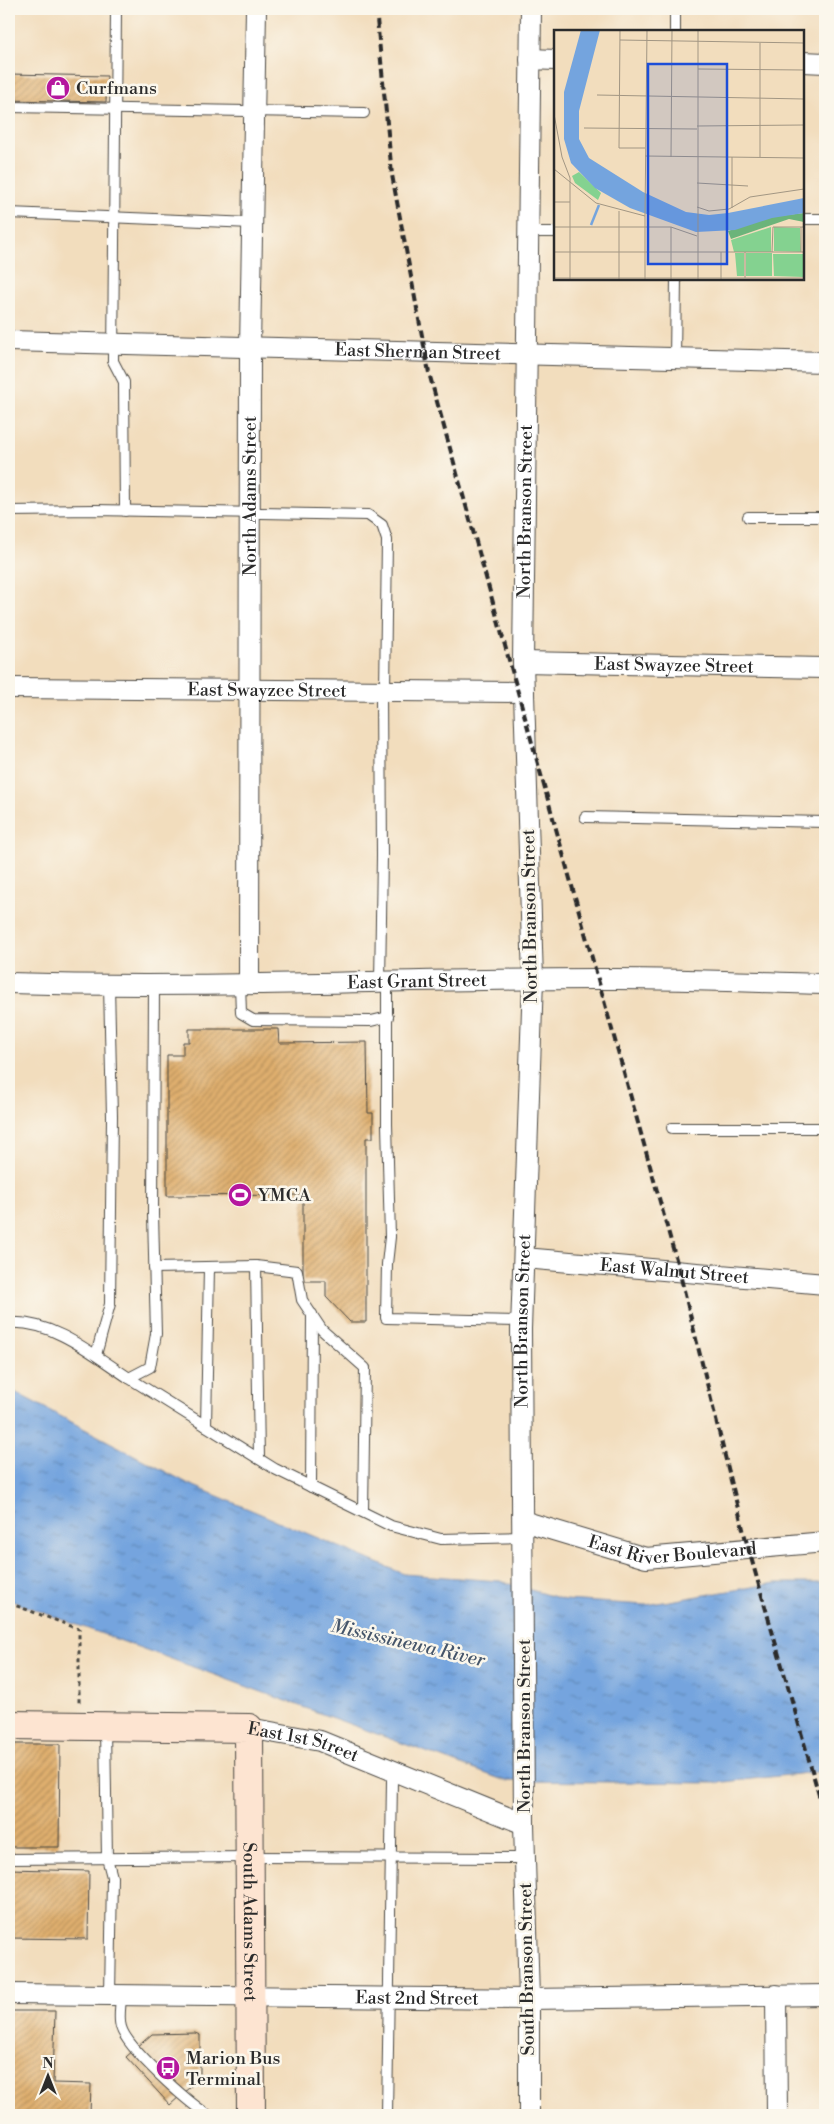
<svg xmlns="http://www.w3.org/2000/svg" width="834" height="2124" viewBox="0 0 834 2124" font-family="'Libre Bodoni',serif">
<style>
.water{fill:url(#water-ripples);stroke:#506884}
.building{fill:url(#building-hatch)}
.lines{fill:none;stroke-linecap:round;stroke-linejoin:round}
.lane-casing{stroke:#494641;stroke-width:12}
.street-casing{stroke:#494641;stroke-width:22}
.secondary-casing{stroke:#494641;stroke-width:30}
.path{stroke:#494641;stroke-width:3;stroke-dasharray:4 4;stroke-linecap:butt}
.lane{stroke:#fff;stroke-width:10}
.street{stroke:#fff;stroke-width:20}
.secondary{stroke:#fde4d1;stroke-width:28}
.rail{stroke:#2b2b2b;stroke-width:4;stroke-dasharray:8 4;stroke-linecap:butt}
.labels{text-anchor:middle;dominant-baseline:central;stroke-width:5;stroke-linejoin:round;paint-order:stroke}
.poi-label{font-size:18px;fill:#2b2b2b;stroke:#fbf7ec;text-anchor:start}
.street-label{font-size:18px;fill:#2b2b2b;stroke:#fbf7ec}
.water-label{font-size:19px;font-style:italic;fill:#45556a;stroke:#fbf7ec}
.inset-river{fill:none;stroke:#74a4de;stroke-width:2.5}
.inset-road{fill:none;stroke:#a29683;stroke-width:1}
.view{fill:#1d4ed8;fill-opacity:0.15;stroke:#1d4ed8;stroke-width:2.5}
.inset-edge{fill:none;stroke:#2b2b2b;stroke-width:2.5}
</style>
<defs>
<pattern id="water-ripples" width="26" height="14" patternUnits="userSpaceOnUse" patternTransform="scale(1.25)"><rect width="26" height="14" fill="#74a4de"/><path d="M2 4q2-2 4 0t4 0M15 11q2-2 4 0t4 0" fill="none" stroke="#5f86b4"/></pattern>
<pattern id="building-hatch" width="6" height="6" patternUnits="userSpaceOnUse" patternTransform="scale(1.25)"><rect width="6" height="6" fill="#dfaf6e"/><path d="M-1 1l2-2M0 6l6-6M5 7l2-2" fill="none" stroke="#b58f5b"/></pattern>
</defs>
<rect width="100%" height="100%" fill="#fbf7ec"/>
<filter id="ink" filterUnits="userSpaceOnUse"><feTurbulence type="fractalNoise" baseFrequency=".02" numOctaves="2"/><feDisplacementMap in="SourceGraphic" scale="10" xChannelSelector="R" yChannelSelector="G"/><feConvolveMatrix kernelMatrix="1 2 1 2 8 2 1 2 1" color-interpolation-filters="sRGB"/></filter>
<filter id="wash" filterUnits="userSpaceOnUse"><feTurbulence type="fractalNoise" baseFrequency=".0096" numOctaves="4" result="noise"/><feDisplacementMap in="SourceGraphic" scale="20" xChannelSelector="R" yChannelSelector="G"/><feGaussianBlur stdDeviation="1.12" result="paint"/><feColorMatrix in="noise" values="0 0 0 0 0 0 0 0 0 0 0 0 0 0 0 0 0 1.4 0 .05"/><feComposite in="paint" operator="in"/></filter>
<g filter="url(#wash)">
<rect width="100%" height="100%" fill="#f2ddbd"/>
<path class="water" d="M9 1389 189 1484 404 1574 500 1581 565 1600 646 1605 776 1583H825V1771L715 1783 506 1781 9 1600Z"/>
<g id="blocks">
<g class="building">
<path d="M9 74 107 76 106 102 9 100Z"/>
<path d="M189 1029H278L279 1043 367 1042 368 1113H373V1138H366V1322H350L326 1297V1281H303V1195L167 1196V1055H183V1042H189Z"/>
<path d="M9 1744H60L59 1847H9Z"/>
<path d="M9 1869 89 1871 88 1939 9 1938Z"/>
<path d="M9 2011H55L53 2083 91 2084 90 2115H9Z"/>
<path d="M195 2033 200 2035V2078L170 2105 126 2057 152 2034Z"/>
</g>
</g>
</g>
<g filter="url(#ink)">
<use href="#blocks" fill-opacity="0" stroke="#494641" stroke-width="1"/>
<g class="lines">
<g class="lane-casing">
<g id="lane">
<path d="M116 9 113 361 124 382 125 511"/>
<path d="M675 9V31"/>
<path d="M9 107 364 113"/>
<path d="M9 213 252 223"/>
<path d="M803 219H825"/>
<path d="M528 232H555"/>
<path d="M675 359 676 279"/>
<path d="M9 511 95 510 368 515 382 525 387 540 385 691"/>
<path d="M748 517H825"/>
<path d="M585 817 825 822"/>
<path d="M380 982 382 856 381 691"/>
<path d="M387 982V1124L390 1237 387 1264 386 1318 521 1321"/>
<path d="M240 984 241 1013 253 1020 371 1021 388 1017"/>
<path d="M672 1128H825"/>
<path d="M256 1266 259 1459"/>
<path d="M154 1268 256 1266 297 1271 302 1300 322 1330 365 1368 363 1512"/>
<path d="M9 1323C53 1320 94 1355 129 1378L150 1367 156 1334 153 1214 154 984"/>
<path d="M96 1355 110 1304 112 1116 109 986"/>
<path d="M129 1378 275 1469 391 1526 441 1539 523 1537"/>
<path d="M206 1426 209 1267"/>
<path d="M311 1487 312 1314"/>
<path d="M105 1727 107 1858 112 1877 110 1995"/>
<path d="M9 1859 250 1857 525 1858"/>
<path d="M121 1995C121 2005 118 2018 121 2027 127 2049 188 2102 208 2115"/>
<path d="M387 2115 392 1780 389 1769"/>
</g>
</g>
<g class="street-casing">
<g id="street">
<path d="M530 59 555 60"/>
<path d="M803 62 825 63"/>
<path id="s1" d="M9 341 825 362"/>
<path id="s2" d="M523 662 825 668"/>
<path id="s3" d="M9 688 524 692"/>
<path id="s4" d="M9 983C204 989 400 979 595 979 672 978 749 982 825 984"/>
<path id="s5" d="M249 984 250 348 256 9"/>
<path id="s6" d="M524 1258 825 1284"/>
<path id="s7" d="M523 1521 646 1558 825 1542"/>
<path id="s8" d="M249 1728 320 1741 524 1824"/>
<path id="s9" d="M9 1994 529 1999 825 1995"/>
<path d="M776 1995 777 2115"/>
<path id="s10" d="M529 2115V1999L524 1824 521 1329 533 979 523 662 531 9"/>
</g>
</g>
<g class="secondary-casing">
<g id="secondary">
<path id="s11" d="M9 1725 249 1728 251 2115"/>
</g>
</g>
<path class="path" d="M9 1603 79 1629V1704"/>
<use href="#lane" class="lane"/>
<use href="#street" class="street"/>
<use href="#secondary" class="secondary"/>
<path class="rail" d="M376 9 392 175 429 373 679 1270 744 1533 825 1816"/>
</g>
</g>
<defs>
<g id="shop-disc" transform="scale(1.25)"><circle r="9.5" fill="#b5179e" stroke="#fbf7ec"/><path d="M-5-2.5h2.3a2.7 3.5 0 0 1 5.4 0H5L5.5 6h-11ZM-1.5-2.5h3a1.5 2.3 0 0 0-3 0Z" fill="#fff"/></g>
<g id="stadium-disc" transform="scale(1.25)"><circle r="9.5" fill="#b5179e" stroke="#fbf7ec"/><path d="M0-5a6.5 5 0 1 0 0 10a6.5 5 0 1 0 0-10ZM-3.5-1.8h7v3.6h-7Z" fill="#fff"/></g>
<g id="bus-disc" transform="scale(1.25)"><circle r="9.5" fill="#b5179e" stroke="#fbf7ec"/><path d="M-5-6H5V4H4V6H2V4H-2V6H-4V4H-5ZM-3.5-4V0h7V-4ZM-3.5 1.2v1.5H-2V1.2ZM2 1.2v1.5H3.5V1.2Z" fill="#fff"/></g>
</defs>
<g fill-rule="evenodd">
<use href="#shop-disc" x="58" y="88"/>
<use href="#stadium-disc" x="240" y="1195"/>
<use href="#bus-disc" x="168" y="2068"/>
</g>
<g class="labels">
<g class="poi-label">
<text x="76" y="88">Curfmans</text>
<text x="258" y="1195">YMCA</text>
<text x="186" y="2058">Marion Bus<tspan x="186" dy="21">Terminal</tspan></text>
</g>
<g class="street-label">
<text stroke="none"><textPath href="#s1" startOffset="409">East Sherman Street</textPath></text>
<text stroke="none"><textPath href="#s5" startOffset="488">North Adams Street</textPath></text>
<text stroke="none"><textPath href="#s10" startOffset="1604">North Branson Street</textPath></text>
<text stroke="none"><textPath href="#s2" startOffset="151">East Swayzee Street</textPath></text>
<text stroke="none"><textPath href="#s3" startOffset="258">East Swayzee Street</textPath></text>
<text transform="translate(530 916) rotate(-91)">North Branson Street</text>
<text stroke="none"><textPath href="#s4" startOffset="408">East Grant Street</textPath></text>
<text stroke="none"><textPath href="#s6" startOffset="151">East Walnut Street</textPath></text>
<text stroke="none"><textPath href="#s10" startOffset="794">North Branson Street</textPath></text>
<text stroke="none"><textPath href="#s7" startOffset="154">East River Boulevard</textPath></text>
<text transform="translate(524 1726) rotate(-90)">North Branson Street</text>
<text stroke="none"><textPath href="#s8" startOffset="56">East 1st Street</textPath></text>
<text stroke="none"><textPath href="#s11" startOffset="434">South Adams Street</textPath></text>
<text transform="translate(527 1969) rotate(-91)">South Branson Street</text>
<text stroke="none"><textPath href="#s9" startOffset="408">East 2nd Street</textPath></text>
</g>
<g class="water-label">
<text transform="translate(408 1643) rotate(13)">Mississinewa River</text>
</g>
</g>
<g transform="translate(554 30)">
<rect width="250" height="250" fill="#f2ddbd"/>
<path d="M250 183V192L235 189 177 209 174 201 216 187Z" fill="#6bb47a"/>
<path d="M25 142 47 163 44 170 21 153 18 146ZM217 197V222H180L177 210ZM220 197 246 198 247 222 220 221ZM181 223H190V246H183ZM192 223H218V246H192ZM219 224H250V247L220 246Z" fill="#84d290"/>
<path d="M27 0H46L25 81V109L35 128 89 162 132 182 155 185 174 183 250 168V183L218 188 181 200 142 202 76 178 41 158 17 133 10 109V62Z" fill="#74a4de"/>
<path class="inset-river" d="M37 195 45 175"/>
<path class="inset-road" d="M66 0 65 118H91M66 10 250 13M144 39 250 40M43 65 250 69M0 84 8 127 16 148V250M143 96 250 95M30 98 143 99M91 126 250 128M117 127 118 0M178 127V178M206 127V13M0 139 42 173 91 186V250M143 153 194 156M0 172H16M143 177 155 181 175 179 196 167 250 159M65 181V250M91 186 93 0M0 197H91M91 197H117V250M117 197 143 206M0 222H250M167 222V250M191 222V248M218 222 219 197H250M247 222V197M0 248H250M144 250V0"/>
<path class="view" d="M94 34H173V234H94Z"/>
<rect width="250" height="250" class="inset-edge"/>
</g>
<rect width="834" height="2124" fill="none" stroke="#fbf7ec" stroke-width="30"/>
<g transform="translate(48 2076)" stroke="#fbf7ec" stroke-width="4" paint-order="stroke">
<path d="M0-4L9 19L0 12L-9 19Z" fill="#2b2b2b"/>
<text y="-8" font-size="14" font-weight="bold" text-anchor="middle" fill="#2b2b2b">N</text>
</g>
</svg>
